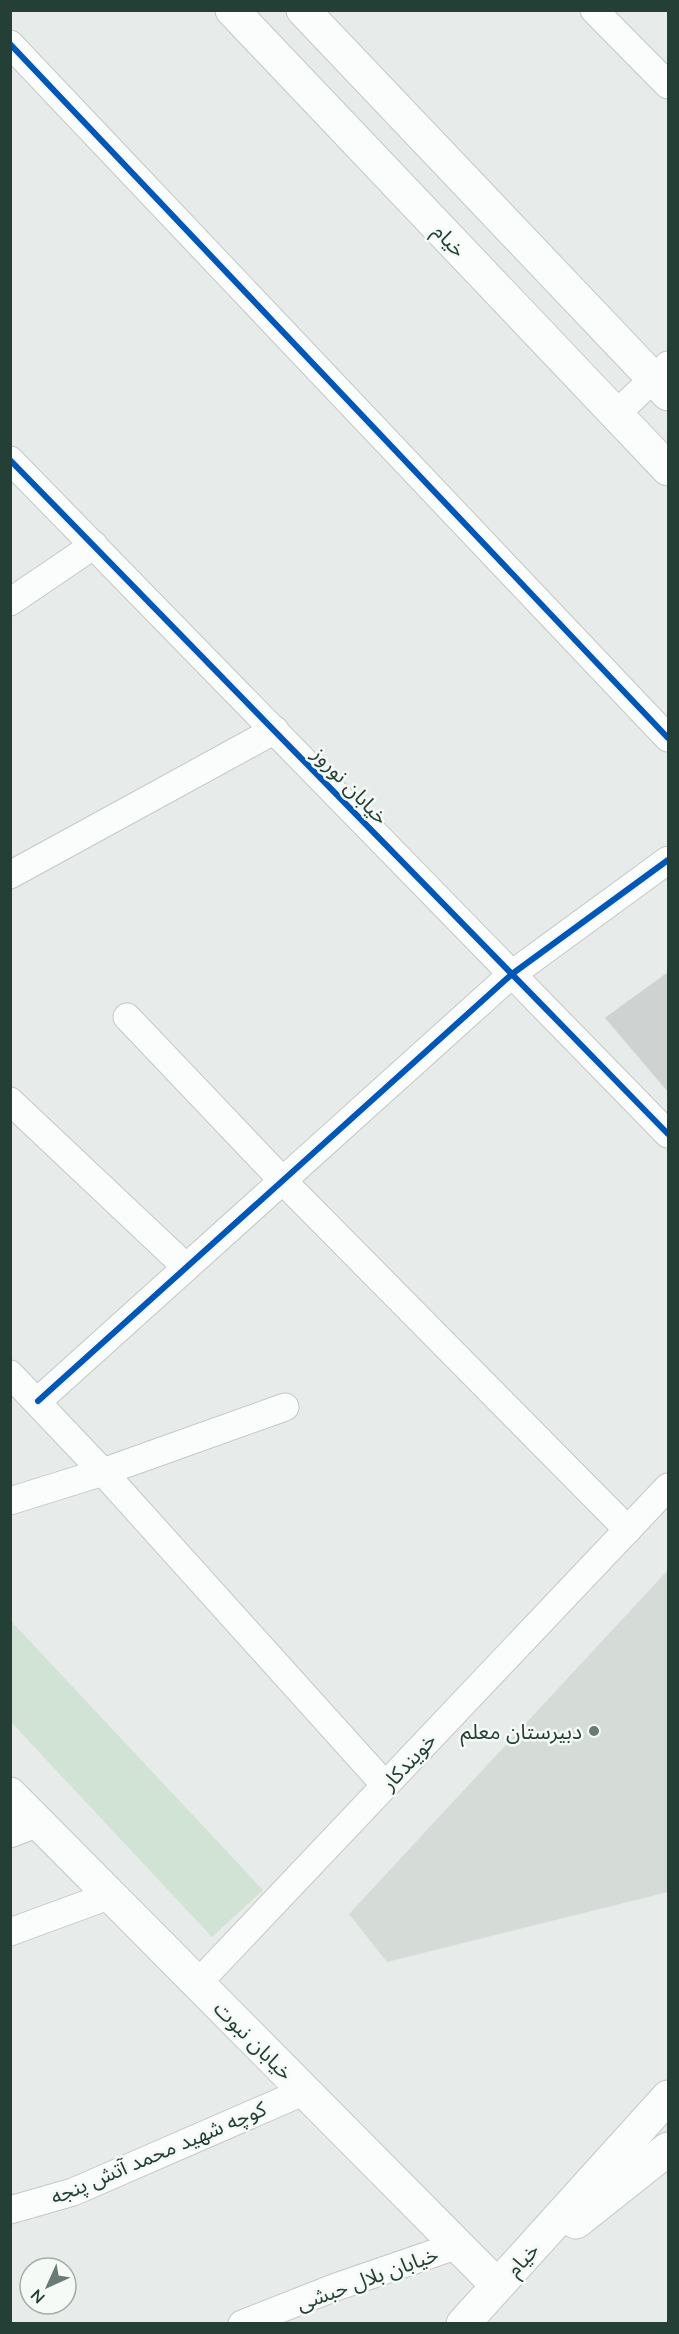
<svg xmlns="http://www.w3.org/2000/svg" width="679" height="2334" viewBox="0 0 679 2334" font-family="Mulish,'Noto Sans Arabic',sans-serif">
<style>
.built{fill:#d5dcd8}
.green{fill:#d1e3d4}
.building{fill:#ced2d0;stroke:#cfd4d2;stroke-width:1.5}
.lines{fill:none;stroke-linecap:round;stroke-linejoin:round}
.street-casing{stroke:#c4c8c6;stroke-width:29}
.secondary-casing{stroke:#c2c9c6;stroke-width:35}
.street{stroke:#fbfcfc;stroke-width:27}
.secondary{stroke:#fbfcfc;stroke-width:33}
.cycleway-casing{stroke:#f5faf7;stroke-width:10}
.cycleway{stroke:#0057b8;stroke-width:6}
.poi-dot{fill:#687b74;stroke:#f5faf7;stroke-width:2}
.labels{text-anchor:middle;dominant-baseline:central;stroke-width:5;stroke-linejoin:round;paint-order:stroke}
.street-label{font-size:21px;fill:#243f35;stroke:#f5faf7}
.poi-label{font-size:21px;fill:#243f35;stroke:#f5faf7;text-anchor:end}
</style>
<rect width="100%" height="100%" fill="#e7ebe9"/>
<path class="built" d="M668 1570V1892L387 1962 349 1914Z"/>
<path class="green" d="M11 1621 263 1890 212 1937 11 1722Z"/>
<path class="building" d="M668 973V1091L606 1018Z"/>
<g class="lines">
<g class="street-casing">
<g id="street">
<path d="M594 10 668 85"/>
<path d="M10 44 668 738"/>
<path d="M616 414 668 365"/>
<path d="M10 460 668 1134"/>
<path d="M10 602 94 545"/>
<path d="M10 875 275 730"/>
<path d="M127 1017 283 1181 628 1530"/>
<path d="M10 1101 186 1267"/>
<path d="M10 1374 103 1472 385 1785"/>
<path d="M38 1401 512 974 668 860"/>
<path d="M10 1501 103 1472 285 1407"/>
<path d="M10 1834 39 1823"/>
<path d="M10 1932 111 1895"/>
<path d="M198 1983 668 1487"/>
<path d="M10 2210 73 2192 305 2091"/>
<path d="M242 2324 336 2287 458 2245"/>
</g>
</g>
<g class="secondary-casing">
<g id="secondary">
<path d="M232 10 668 469"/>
<path d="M303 10 668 394"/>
<path d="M10 1794 497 2285"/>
<path d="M576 2222 668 2149"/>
<path d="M463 2324 668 2097"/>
</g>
</g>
<use href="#street" class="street"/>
<use href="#secondary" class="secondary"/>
<g class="cycleway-casing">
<g id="cycleway">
<path d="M10 44 668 738"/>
<path d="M10 460 668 1134"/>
<path d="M38 1401 512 974 668 860"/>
</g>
</g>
<use href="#cycleway" class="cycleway"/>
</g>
<circle class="poi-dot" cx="594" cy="1731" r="6"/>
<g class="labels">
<g class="street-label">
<text transform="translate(450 240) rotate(46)">خیام</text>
<text transform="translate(351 785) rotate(46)">خیابان نوروز</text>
<text transform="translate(408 1761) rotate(-47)">خویندکار</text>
<text transform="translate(254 2040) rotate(45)">خیابان نبوت</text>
<text transform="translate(158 2152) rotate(-23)">کوچه شهید محمد آتش پنجه</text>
<text transform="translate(522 2259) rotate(-48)">خیام</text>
<text transform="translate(367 2278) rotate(-20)">خیابان بلال حبشی</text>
</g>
<g class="poi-label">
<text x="582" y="1731">دبیرستان معلم</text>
</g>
</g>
<rect width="679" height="2334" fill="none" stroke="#243f35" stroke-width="24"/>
<g transform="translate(48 2286) rotate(225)"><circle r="28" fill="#f5faf7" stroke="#a1afa9" stroke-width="1.5"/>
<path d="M0-4.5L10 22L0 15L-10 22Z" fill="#687b74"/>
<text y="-9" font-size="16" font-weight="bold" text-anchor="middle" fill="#243f35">N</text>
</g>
</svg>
